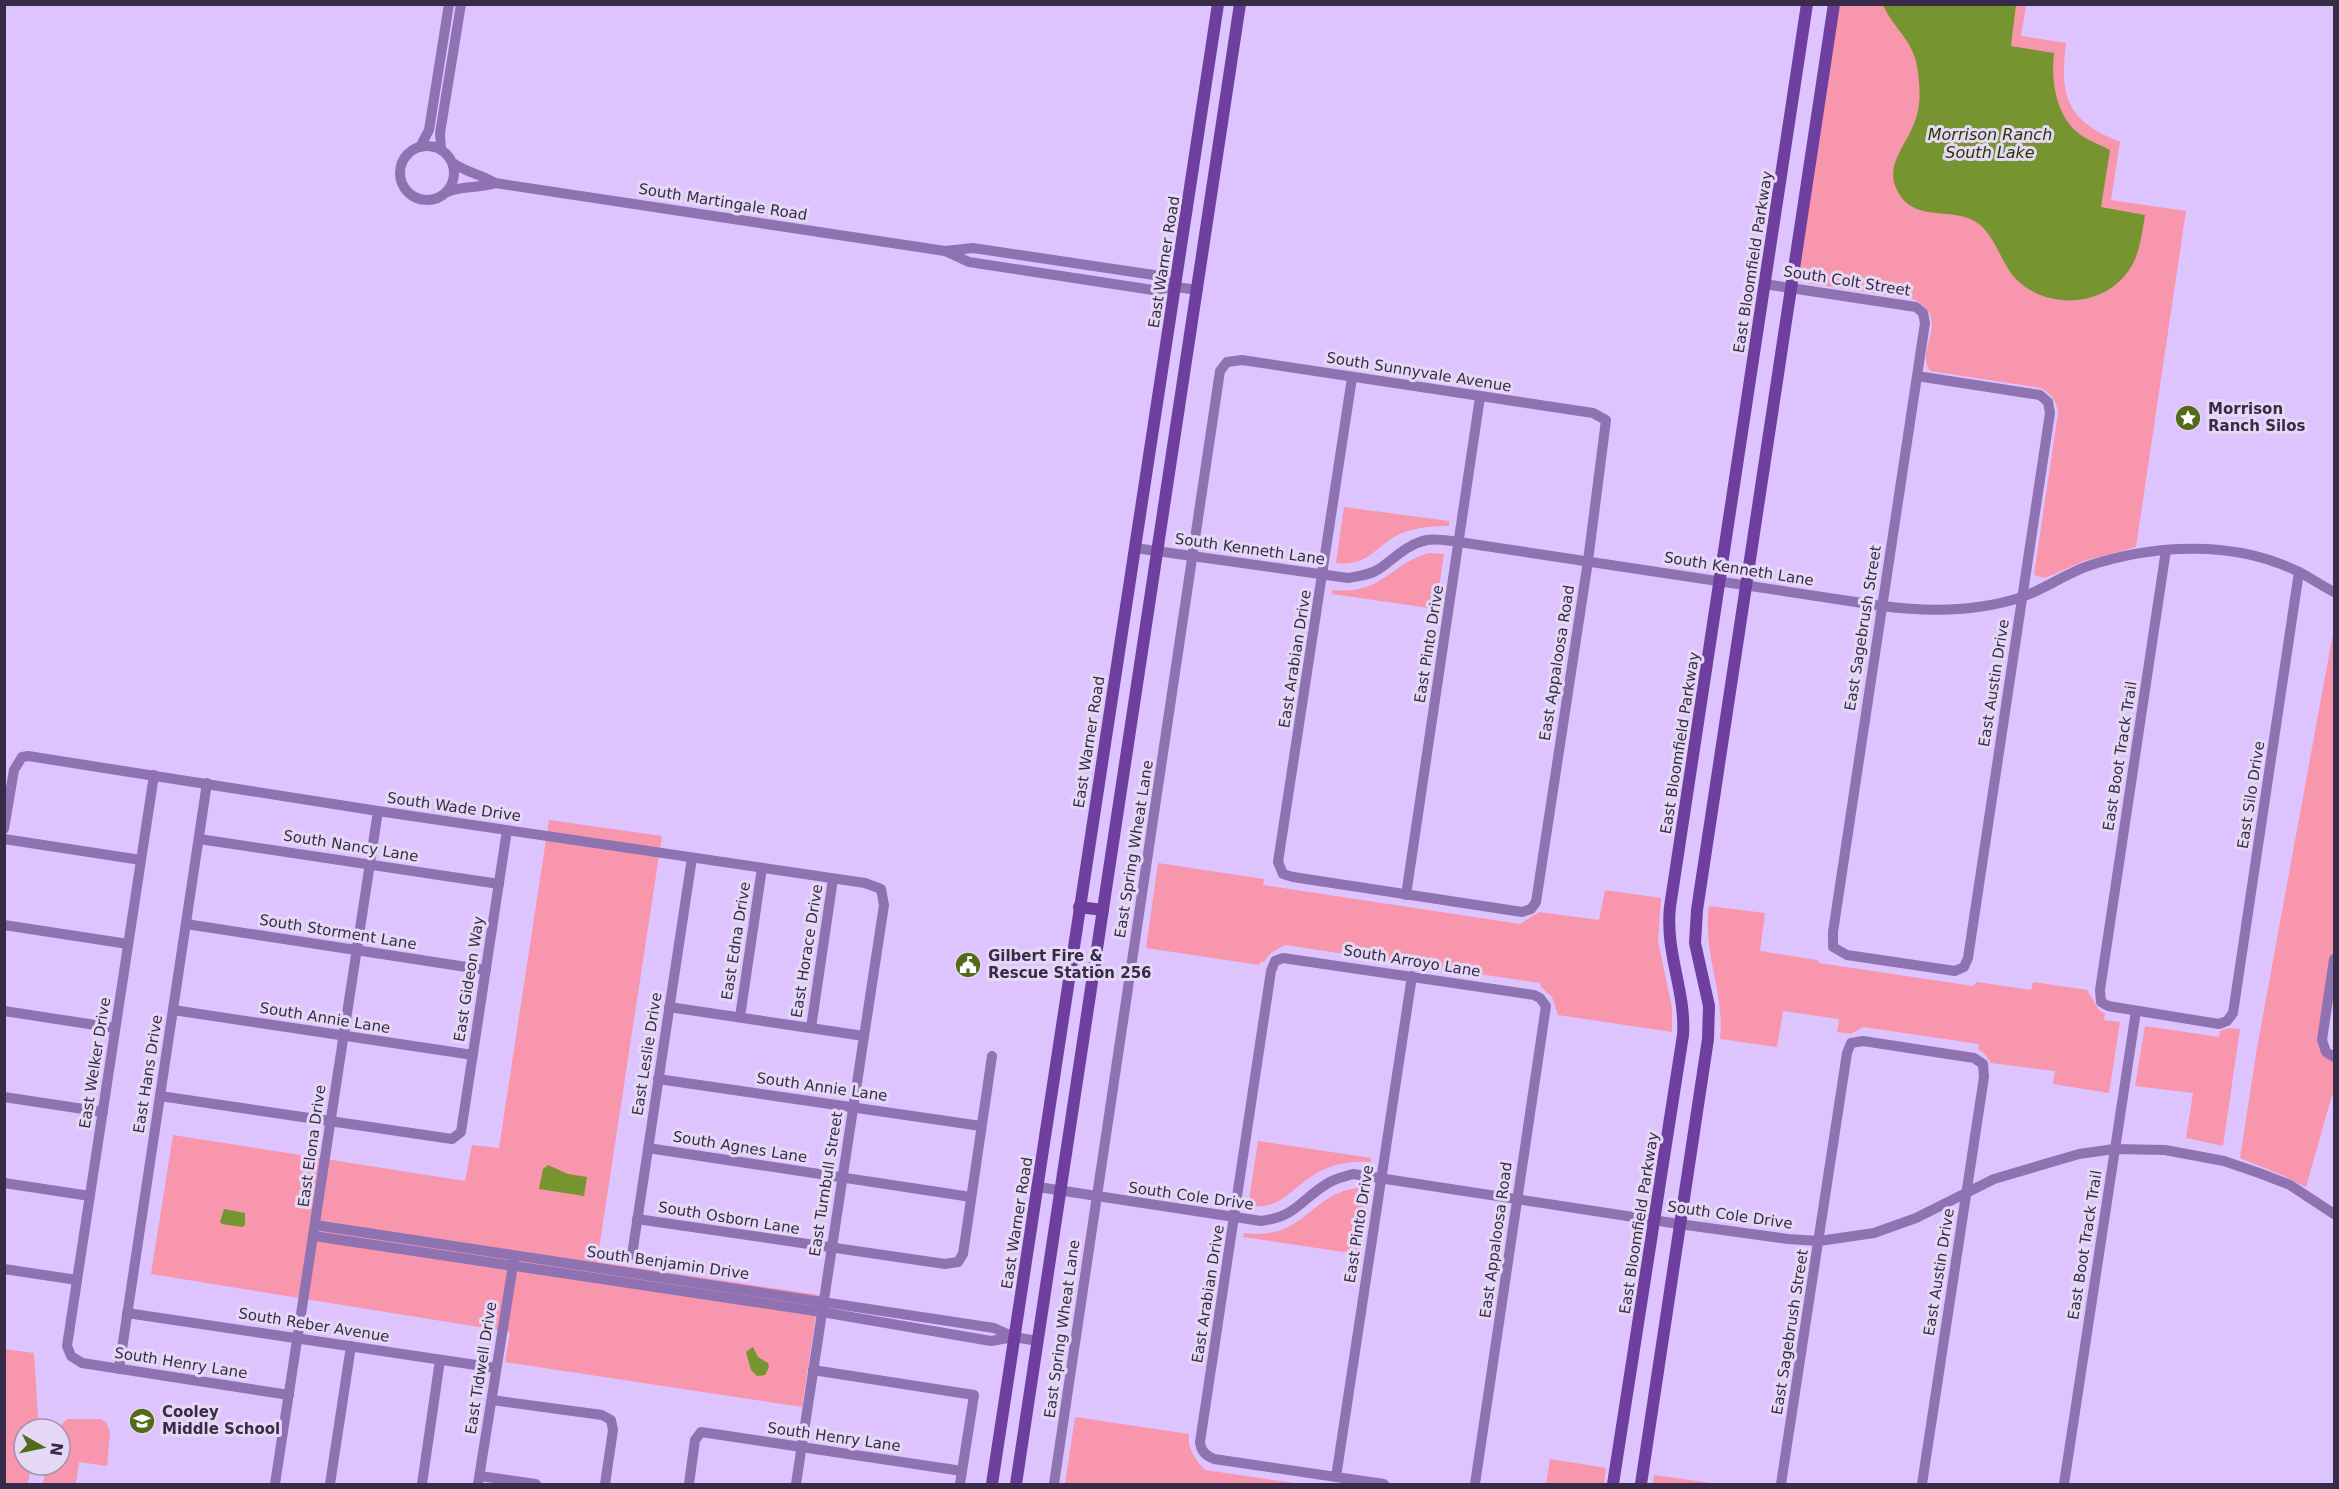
<svg xmlns="http://www.w3.org/2000/svg" width="2339" height="1489" viewBox="0 0 2339 1489" font-family="'DejaVu Sans',sans-serif">
<style>
.green{fill:#f896ae}
.water{fill:#769430}
.lines{fill:none;stroke-linecap:round;stroke-linejoin:round}
.street{stroke:#8f72b2;stroke-width:10}
.secondary{stroke:#6f3f9f;stroke-width:12}
.labels{text-anchor:middle;dominant-baseline:central;stroke-width:6;stroke-linejoin:round;paint-order:stroke}
.street-label{font-size:15px;fill:#382b47;stroke:#e4d8f5}
.poi-label{font-size:15px;font-weight:bold;fill:#382b47;stroke:#e4d8f5;text-anchor:start}
.water-label{font-size:16px;font-style:italic;fill:#293801;stroke:#e4d8f5}
</style>
<rect width="100%" height="100%" fill="#ddc4fe"/>
<g class="green">
<path d="M1838 5H2026L2021 36 2066 43C2059 99 2068 121 2120 142L2111 200 2186 211 2136 547 2084 561 2045 578 2034 575 2058 413C2057 401 2051 394 2041 388L1930 371C1914 349 1953 319 1913 299L1806 283 1798 276Z"/>
<path d="M1344 507 1449 521V526C1433 526 1417 527 1402 533 1376 544 1370 567 1336 563Z"/>
<path d="M1429 553 1444 554 1436 609 1332 594V590C1383 595 1388 565 1429 553Z"/>
<path d="M2334 628V958L2322 1040 2334 1057V1095H2332L2306 1187 2282 1175 2240 1158 2257 1048Z"/>
<path d="M549 820 662 836 597 1262 819 1295 802 1407 505 1362 510 1332 151 1274 173 1135 465 1181 472 1145 499 1148Z"/>
<path d="M1158 863 1264 879 1263 885 1520 924 1539 912 1599 920 1605 890 1661 898 1658 941 1672 1008V1032L1558 1015 1552 997 1541 987 1540 983 1285 945 1271 953 1264 962H1260L1259 965 1146 948Z"/>
<path d="M1709 906 1765 913 1760 951 1817 960 1819 963 1973 986 1977 982 2031 990 2033 982 2087 990 2099 1010 2105 1014 2104 1020 2120 1022 2109 1093 2053 1084 2055 1071 1991 1063 1984 1053 1978 1049 1979 1044 1863 1027 1851 1034 1837 1032 1839 1019 1783 1011 1777 1047 1720 1039C1725 993 1702 952 1709 906Z"/>
<path d="M2145 1026 2219 1037 2220 1031 2229 1028 2240 1029 2223 1146 2186 1138 2193 1093 2135 1086Z"/>
<path d="M1258 1141 1371 1158V1162C1350 1161 1330 1164 1312 1176 1288 1191 1281 1210 1248 1206Z"/>
<path d="M1358 1188 1366 1190 1357 1254 1243 1237 1244 1233C1305 1241 1310 1193 1358 1188Z"/>
<path d="M4 1349 34 1353 38 1417 37 1429H24V1465H31L28 1484H5Z"/>
<path d="M1075 1417 1189 1434C1187 1449 1195 1459 1205 1470L1302 1484H1065Z"/>
<path d="M67 1419H100L106 1422 110 1432 107 1466 79 1462 76 1484H43L46 1465H60V1429H57Z"/>
<path d="M1550 1459 1606 1468 1604 1484H1546Z"/>
<path d="M1654 1475 1711 1483 1653 1484Z"/>
</g>
<g class="water">
<path d="M1883 5H2016L2011 46 2054 53C2051 79 2055 113 2077 132 2086 140 2099 144 2110 150L2101 207 2145 215C2142 233 2140 252 2131 267 2107 307 2049 311 2017 280 2001 264 1997 239 1979 224 1954 205 1915 224 1898 192 1883 166 1907 145 1915 121 1921 106 1920 88 1918 72 1915 41 1894 30 1883 5Z"/>
<path d="M548 1165 568 1174 587 1177 584 1196 539 1189 543 1169Z"/>
<path d="M224 1209 245 1213V1225L242 1227 222 1224 220 1222Z"/>
<path d="M753 1347 758 1357 768 1363 769 1367 765 1375 757 1376 751 1370 746 1352Z"/>
</g>
<g class="lines">
<g class="street">
<circle cx="427" cy="173" r="27"/>
<path d="M420 147 429 130 449 4"/>
<path d="M441 150 440 133 461 4"/>
<path d="M453 163C467 173 481 174 495 183L945 251 973 248 1154 275 1176 287"/>
<path d="M447 192C465 185 478 189 495 183"/>
<path d="M945 251 969 262 1153 290 1176 287 1198 290"/>
<path d="M1764 284 1916 307 1923 313 1925 323 1833 932V947L1847 955 1955 971 1964 967 1968 958 2050 413 2048 402 2040 395 1917 376"/>
<path d="M1135 548 1348 578C1359 576 1370 575 1379 569 1395 558 1407 544 1427 540 1437 538 1449 541 1459 542L1882 606C1928 612 1977 612 2022 597 2045 589 2065 574 2088 566 2154 544 2235 540 2299 572 2311 578 2322 586 2334 592"/>
<path d="M2166 550 2100 990 2101 1002 2108 1006 2219 1024 2227 1021 2233 1013 2299 572"/>
<path d="M154 775 67 1346 71 1356 82 1363 289 1395"/>
<path d="M4 829 14 770 22 757 28 756 378 811 865 883 881 889 884 905 796 1484"/>
<path d="M4 839 141 860"/>
<path d="M199 839 499 884"/>
<path d="M1406 895 1480 397"/>
<path d="M186 924 486 970"/>
<path d="M4 925 128 944"/>
<path d="M2334 959 2322 1040 2326 1052 2334 1057"/>
<path d="M669 1007 864 1036"/>
<path d="M173 1010 473 1055"/>
<path d="M4 1011 115 1028"/>
<path d="M740 1017 762 868"/>
<path d="M811 1028 833 879"/>
<path d="M658 1079 981 1126"/>
<path d="M160 1096 452 1139 461 1132 507 830"/>
<path d="M4 1097 103 1112"/>
<path d="M648 1148 971 1197"/>
<path d="M4 1183 90 1196"/>
<path d="M1038 1187 1261 1221C1299 1216 1301 1198 1330 1182 1337 1178 1346 1176 1353 1174L1679 1224 1788 1239 1819 1241 1874 1233 1916 1218 1994 1179 2079 1154 2114 1149 2165 1150 2224 1161 2259 1173 2290 1185 2334 1214"/>
<path d="M637 1219 945 1264 958 1262 963 1254 992 1056"/>
<path d="M315 1225 994 1328 1014 1337 1038 1341"/>
<path d="M314 1236 822 1312 991 1341 1014 1337"/>
<path d="M632 1255 692 858"/>
<path d="M4 1269 77 1280"/>
<path d="M127 1313 496 1368"/>
<path d="M119 1369 207 783"/>
<path d="M813 1370 974 1395 960 1484"/>
<path d="M492 1400 602 1415 611 1420 613 1430 605 1484"/>
<path d="M480 1476 536 1484"/>
<path d="M1336 1477 1412 976"/>
<path d="M275 1484 378 811"/>
<path d="M330 1484 351 1346"/>
<path d="M422 1484 440 1360"/>
<path d="M478 1484 514 1259"/>
<path d="M689 1484 695 1440 701 1432 962 1471"/>
<path d="M1054 1484 1220 371 1227 362 1242 360 1593 413 1606 420 1588 561 1536 902 1531 909 1522 912 1293 877 1283 874 1278 862 1352 378"/>
<path d="M1384 1484 1214 1459C1205 1455 1201 1451 1200 1442L1271 971 1275 961 1283 958 1534 995 1540 998 1546 1006 1475 1484"/>
<path d="M1781 1484 1847 1053 1851 1043 1863 1041 1974 1058 1983 1064 1984 1077 1922 1484"/>
<path d="M2064 1484 2136 1011"/>
</g>
<g class="secondary">
<path d="M1079 907 1103 910"/>
<path d="M992 1484 1218 4"/>
<path d="M1016 1484 1240 4"/>
<path d="M1613 1484 1683 1035C1686 991 1665 953 1670 907L1807 4"/>
<path d="M1641 1484 1708 1039 1709 1006 1695 943 1697 910 1834 4"/>
</g>
</g>
<defs>
<g id="sight-disc" transform="scale(1.35)"><circle r="9.5" fill="#536a1a" stroke="#e4d8f5"/><path d="M0-6L1.8-2.2L6-1.7L2.9 1.2L3.7 5.4L0 3.3L-3.7 5.4L-2.9 1.2L-6-1.7L-1.8-2.2Z" fill="#fff"/></g>
<g id="civic-disc" transform="scale(1.35)"><circle r="9.5" fill="#536a1a" stroke="#e4d8f5"/><path d="M-.6-6.5H3V-4.5H.6V-3L4-1V1h2V6H-6V1h2V-1L-.6-3ZM-1.2 2.5V6h2.4V2.5Z" fill="#fff"/></g>
<g id="school-disc" transform="scale(1.35)"><circle r="9.5" fill="#536a1a" stroke="#e4d8f5"/><path d="M0-5L7-2L0 1L-7-2ZM-4 1L0 2.5L4 1V4Q0 6-4 4Z" fill="#fff"/></g>
</defs>
<g fill-rule="evenodd">
<use href="#sight-disc" x="2188" y="418"/>
<use href="#civic-disc" x="968" y="965"/>
<use href="#school-disc" x="142" y="1421"/>
</g>
<g class="labels">
<g class="street-label">
<text transform="translate(723 202) rotate(9)">South Martingale Road</text>
<text transform="translate(1164 262) rotate(-81)">East Warner Road</text>
<text transform="translate(1753 262) rotate(-81)">East Bloomfield Parkway</text>
<text transform="translate(1847 281) rotate(9)">South Colt Street</text>
<text transform="translate(1419 372) rotate(9)">South Sunnyvale Avenue</text>
<text transform="translate(1250 549) rotate(8)">South Kenneth Lane</text>
<text transform="translate(1739 569) rotate(9)">South Kenneth Lane</text>
<text transform="translate(1863 628) rotate(-81)">East Sagebrush Street</text>
<text transform="translate(1429 644) rotate(-81)">East Pinto Drive</text>
<text transform="translate(1295 659) rotate(-81)">East Arabian Drive</text>
<text transform="translate(1557 663) rotate(-81)">East Appaloosa Road</text>
<text transform="translate(1994 683) rotate(-81)">East Austin Drive</text>
<text transform="translate(1089 742) rotate(-81)">East Warner Road</text>
<text transform="translate(1680 743) rotate(-81)">East Bloomfield Parkway</text>
<text transform="translate(2120 756) rotate(-81)">East Boot Track Trail</text>
<text transform="translate(2251 795) rotate(-81)">East Silo Drive</text>
<text transform="translate(454 807) rotate(8)">South Wade Drive</text>
<text transform="translate(351 846) rotate(9)">South Nancy Lane</text>
<text transform="translate(1134 849) rotate(-81)">East Spring Wheat Lane</text>
<text transform="translate(338 932) rotate(9)">South Storment Lane</text>
<text transform="translate(736 941) rotate(-81)">East Edna Drive</text>
<text transform="translate(807 951) rotate(-81)">East Horace Drive</text>
<text transform="translate(1412 961) rotate(9)">South Arroyo Lane</text>
<text transform="translate(469 979) rotate(-81)">East Gideon Way</text>
<text transform="translate(325 1018) rotate(9)">South Annie Lane</text>
<text transform="translate(647 1054) rotate(-81)">East Leslie Drive</text>
<text transform="translate(95 1063) rotate(-81)">East Welker Drive</text>
<text transform="translate(148 1074) rotate(-81)">East Hans Drive</text>
<text transform="translate(822 1087) rotate(8)">South Annie Lane</text>
<text transform="translate(312 1146) rotate(-82)">East Elona Drive</text>
<text transform="translate(740 1147) rotate(9)">South Agnes Lane</text>
<text transform="translate(826 1184) rotate(-81)">East Turnbull Street</text>
<text transform="translate(1191 1196) rotate(8)">South Cole Drive</text>
<text transform="translate(1730 1215) rotate(8)">South Cole Drive</text>
<text transform="translate(729 1218) rotate(9)">South Osborn Lane</text>
<text transform="translate(1017 1223) rotate(-81)">East Warner Road</text>
<text transform="translate(1639 1223) rotate(-81)">East Bloomfield Parkway</text>
<text transform="translate(1359 1224) rotate(-81)">East Pinto Drive</text>
<text transform="translate(1496 1240) rotate(-82)">East Appaloosa Road</text>
<text transform="translate(2085 1245) rotate(-81)">East Boot Track Trail</text>
<text transform="translate(668 1263) rotate(8)">South Benjamin Drive</text>
<text transform="translate(1939 1272) rotate(-81)">East Austin Drive</text>
<text transform="translate(1208 1294) rotate(-81)">East Arabian Drive</text>
<text transform="translate(314 1325) rotate(9)">South Reber Avenue</text>
<text transform="translate(1062 1329) rotate(-82)">East Spring Wheat Lane</text>
<text transform="translate(1790 1332) rotate(-81)">East Sagebrush Street</text>
<text transform="translate(181 1363) rotate(9)">South Henry Lane</text>
<text transform="translate(481 1368) rotate(-81)">East Tidwell Drive</text>
<text transform="translate(834 1437) rotate(8)">South Henry Lane</text>
</g>
<g class="poi-label">
<text x="2208" y="409">Morrison<tspan x="2208" dy="17">Ranch Silos</tspan></text>
<text x="988" y="956">Gilbert Fire &amp;<tspan x="988" dy="17">Rescue Station 256</tspan></text>
<text x="162" y="1412">Cooley<tspan x="162" dy="17">Middle School</tspan></text>
</g>
<g class="water-label">
<text x="1990" y="134">Morrison Ranch<tspan x="1990" dy="18">South Lake</tspan></text>
</g>
</g>
<rect width="2339" height="1489" fill="none" stroke="#382b47" stroke-width="12"/>
<g transform="translate(42 1447) rotate(99)"><circle r="28" fill="#e4d8f5" stroke="#9f93af" stroke-width="1.5"/>
<path d="M0-4.5L10 22L0 15L-10 22Z" fill="#536a1a"/>
<text y="-9" font-size="16" font-weight="bold" text-anchor="middle" fill="#382b47">N</text>
</g>
</svg>
